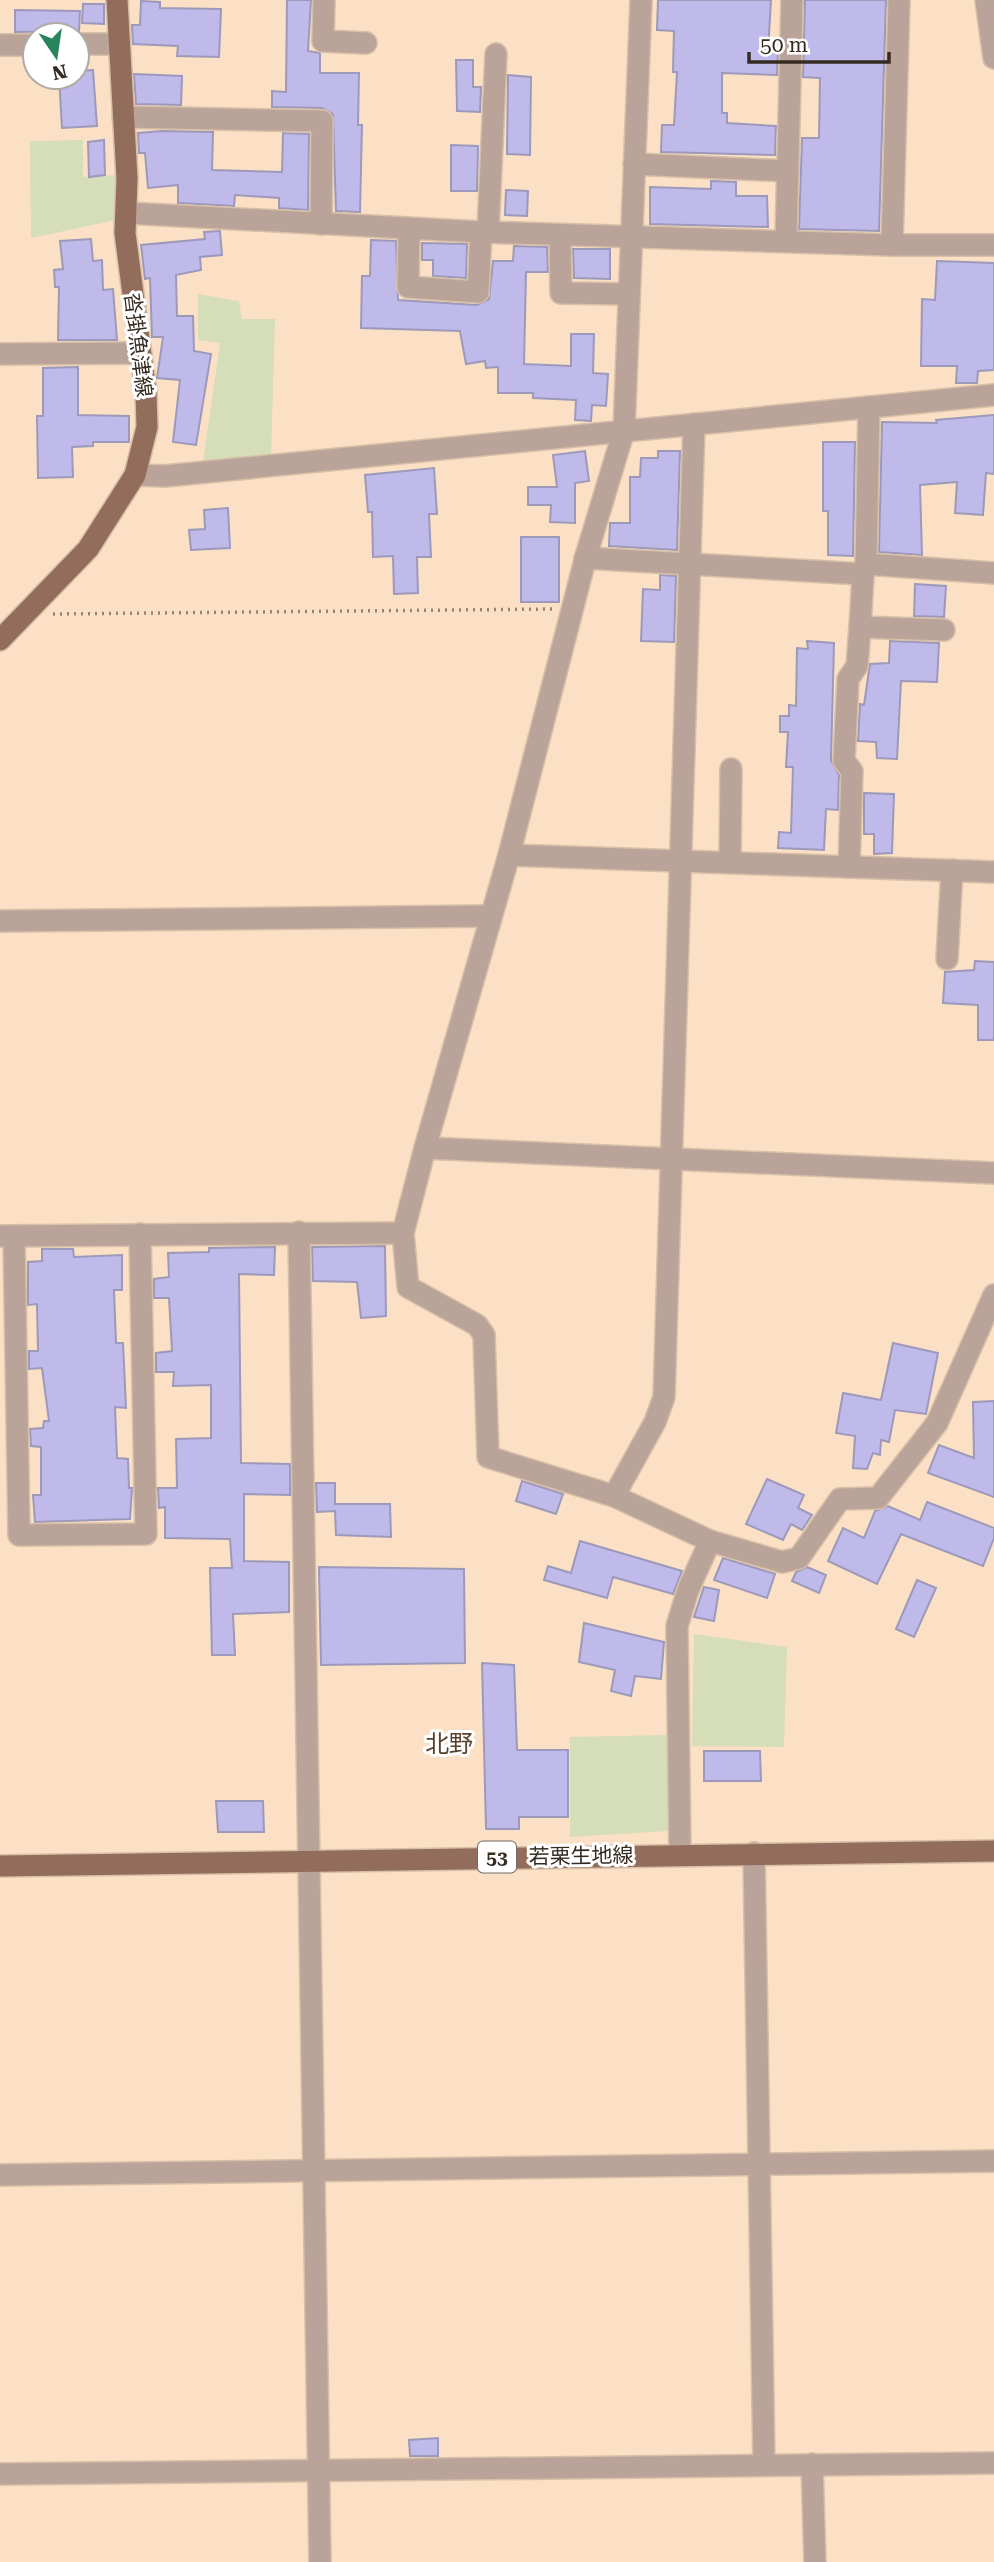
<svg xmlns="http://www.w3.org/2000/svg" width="994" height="2562" viewBox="0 0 994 2562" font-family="'Roboto Serif','Noto Sans JP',serif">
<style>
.green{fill:#d5ddb9}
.building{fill:#bfbae9;stroke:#9c99ba;stroke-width:2}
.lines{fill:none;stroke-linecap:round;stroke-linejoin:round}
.minor-casing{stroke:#d8bfa7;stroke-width:24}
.major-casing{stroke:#d8bfa7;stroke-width:24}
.path{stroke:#968371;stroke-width:3.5;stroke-dasharray:2 5;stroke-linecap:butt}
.minor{stroke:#baa49a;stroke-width:21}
.major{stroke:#936d5b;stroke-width:21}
.labels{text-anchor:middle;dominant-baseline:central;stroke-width:6;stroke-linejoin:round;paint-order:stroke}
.shield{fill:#fff;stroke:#726b64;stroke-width:2}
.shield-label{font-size:19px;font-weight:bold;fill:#362b21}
.street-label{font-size:21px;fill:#362b21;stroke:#fff}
.quarter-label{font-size:24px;fill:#5a432c;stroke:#fff}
</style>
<rect width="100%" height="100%" fill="#fce0c5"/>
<g class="green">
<path d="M83 140V177L116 175V220L31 238 30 141Z"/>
<path d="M198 294 239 301 242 319H275L271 455 203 462 220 343 198 340Z"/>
<path d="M694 1634 787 1647 784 1747 692 1746Z"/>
<path d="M667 1735 669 1831 570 1837V1737Z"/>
</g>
<g class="building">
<path d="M287 0H311L308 51 320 53V73H359L358 125H362L360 212 336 211 333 114 322 108 272 107V91L286 92Z"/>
<path d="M658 0H771L768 52 778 53 777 75 722 73V113H727V123L776 126 775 155 661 152 662 125H674L677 72H673L674 31 657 30Z"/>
<path d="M805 0H886L879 231 799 229 802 138H819L820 78 803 77Z"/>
<path d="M141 1 160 2V8L221 9 219 57 177 56 178 46 133 44 132 25H140Z"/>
<path d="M83 4H104V24L82 23Z"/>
<path d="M15 10 80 11 79 31 15 32Z"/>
<path d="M456 60H473V87H481L480 112 457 111Z"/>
<path d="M93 70 97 126 62 128 59 77H77V71Z"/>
<path d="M134 74 182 76 181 105 136 104Z"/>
<path d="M508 75 531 77 530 155 507 154Z"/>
<path d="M162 131 213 132 212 170 282 172 283 133 309 134 308 210 279 208V198L235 195 234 206 178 203V185L148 188 145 153H139L138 133Z"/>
<path d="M104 140 105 175 89 177 88 142Z"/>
<path d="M451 145 478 146 477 191H451Z"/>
<path d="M711 181 736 182V196H767L768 227 650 224V187L711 189Z"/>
<path d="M506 190 528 191 527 216 505 215Z"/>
<path d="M220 231 222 255 200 257 201 270 176 275 177 316H193L194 351 211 354 196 445 173 442 180 380 157 378 163 337H152L150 278 145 279 141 245 205 239 204 232Z"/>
<path d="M91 239 93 261 102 260 103 290 113 289 117 340H58L59 287H55L54 270 63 269 60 241Z"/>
<path d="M371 240 396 241 398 300 477 305 489 299 493 261H513L514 246 547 247 548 272H526L524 364 571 366V334H594L593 373 608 374 606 406 592 405 591 421 575 420 576 400 533 398V393H498V367L486 368 485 361 466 364 460 331 361 328 362 276H370Z"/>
<path d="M422 243 467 244 466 278 433 276V260H422Z"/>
<path d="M573 249H610V279L574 278Z"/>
<path d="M937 261 994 263V370L978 371 977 383H956L957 366H921L922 299 935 300Z"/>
<path d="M78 367V415L129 416V442H93V446L72 447 73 477 38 478 37 416H43V368Z"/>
<path d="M994 415V474L986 473 983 515 955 513 957 482 920 485 922 555 879 552 882 422 937 423 936 420Z"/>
<path d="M823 442H855L853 556 828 555V511H823Z"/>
<path d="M585 451 589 481 575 483V523L550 522 551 505H528V487H557L553 455Z"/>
<path d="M658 451H680L677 550 609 546 610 523H630V477H640L641 458H658Z"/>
<path d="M434 468 437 514H429L431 557H417L418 593 394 594 393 556 373 557 372 512H368L365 475Z"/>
<path d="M228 508 230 548 191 550 189 530 205 529 204 510Z"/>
<rect x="521" y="537" width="38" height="65"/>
<path d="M660 575 676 576 674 642 641 641 643 589 660 590Z"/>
<path d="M915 584 946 586 944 617 914 616Z"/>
<path d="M807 641 834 643 831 760 839 775 838 810 826 809 824 850 778 848 779 832 791 833 793 767H786L788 732H780V716H789V705L796 706 797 648 808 649Z"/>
<path d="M890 641 939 643 937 682 901 681 897 759 877 758 876 742 858 741 860 704 864 705 870 664 889 663Z"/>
<path d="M864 793 894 794 892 853 874 854V834H864Z"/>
<path d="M975 961 994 962V1040H978V1005L943 1003 945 972 974 970Z"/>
<path d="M385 1246 386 1316 361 1318 357 1282 313 1281 312 1247Z"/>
<path d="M275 1247 274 1275 239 1274 241 1463 290 1464V1495L244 1494V1561L289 1562V1612L233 1614 235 1655H212L210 1568H232L230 1539 165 1538V1507L159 1508 158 1488H177L176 1439 211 1438V1385L173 1386 174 1372H156V1353L172 1351 169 1298H154V1279L169 1277 168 1253 209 1252V1248Z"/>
<path d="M42 1249H73L74 1257 122 1255V1290H114L116 1343H123L126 1408 115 1407 117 1458 128 1459 129 1488H132L130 1519 35 1522 33 1495H41V1447L31 1446 30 1429 43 1428 44 1421H49L42 1368 29 1369V1351H38L37 1304 28 1305V1262L42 1261Z"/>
<path d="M893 1343 938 1353 926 1414 895 1410 889 1442 881 1440 880 1455 873 1453 867 1469 853 1468 855 1436 836 1433 843 1393 881 1400Z"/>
<path d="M994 1401V1497L928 1473 939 1445 974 1458 973 1402Z"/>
<path d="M767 1479 804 1495 798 1508 812 1515 802 1530 791 1524 783 1540 746 1524Z"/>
<path d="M522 1481 563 1494 556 1514 516 1501Z"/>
<path d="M316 1483H335V1504H390L391 1537 336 1535 335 1511 317 1512Z"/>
<path d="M927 1502 994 1528V1538L983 1566 901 1534 877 1584 828 1561 843 1528 864 1538 875 1511 888 1506 920 1520Z"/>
<path d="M580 1541 682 1571 673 1594 613 1577 607 1598 544 1580 548 1566 571 1573Z"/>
<path d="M723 1558 775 1574 767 1598 714 1580Z"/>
<path d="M319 1567 464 1569 465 1663 321 1665Z"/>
<path d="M807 1567 826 1575 819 1593 792 1581 796 1572Z"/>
<path d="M917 1580 936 1588 914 1637 896 1629Z"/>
<path d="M704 1587 719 1590 714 1621 694 1617Z"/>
<path d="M584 1623 664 1642 661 1679 635 1676 631 1696 611 1691 615 1670 579 1662Z"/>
<path d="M482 1663 514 1665 517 1750H568V1817H519V1829H486Z"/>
<path d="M704 1751H760L761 1781H704Z"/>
<path d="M216 1801H263L264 1832H218Z"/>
<path d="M438 2438V2456H410L409 2440Z"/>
</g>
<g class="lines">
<g class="minor-casing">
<g id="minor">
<path d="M324 0 323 41 366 43"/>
<path d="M899 0 892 245H994"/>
<path d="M986 0 994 58"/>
<path d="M77 44H119"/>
<path d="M0 45H35"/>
<path d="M123 117 322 121 321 224"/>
<path d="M634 164 788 171"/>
<path d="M126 213 481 232 892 245"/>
<path d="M409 229 408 287 478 292 481 232"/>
<path d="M488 232 496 54"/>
<path d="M560 235 561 293 629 294"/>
<path d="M786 240 792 0"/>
<path d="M0 354 139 353"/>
<path d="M869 407 866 564 863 576 860 627 944 630"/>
<path d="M135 475 165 476 994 395"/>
<path d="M585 558 863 574"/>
<path d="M866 564 994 573"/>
<path d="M509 855 994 872"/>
<path d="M730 862 731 769"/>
<path d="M849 867 852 771 844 761 848 679 857 666 860 627"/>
<path d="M0 921 490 916"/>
<path d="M947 959 952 870"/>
<path d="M425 1148 509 855 586 556 624 430 641 0"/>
<path d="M299 1232 320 2562"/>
<path d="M2 1236 403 1233"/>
<path d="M14 1236 19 1535 146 1534 140 1234"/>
<path d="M614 1496 655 1422 664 1397 694 424"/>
<path d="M710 1541 782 1562 799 1558 840 1499 878 1498 937 1423 994 1295"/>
<path d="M754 1853 764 2464"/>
<path d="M680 1854 677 1626 688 1590 710 1541 614 1496 488 1457 484 1335 477 1325 408 1287 403 1233 425 1148 994 1173"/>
<path d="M0 2175 994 2161"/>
<path d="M812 2464 815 2562"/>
<path d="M0 2474 994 2463"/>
</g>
</g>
<g class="major-casing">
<g id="major">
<path d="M0 640 88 549 135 475 147 427 146 393 125 233 127 178 117 0"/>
<path d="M0 1866 994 1851"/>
</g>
</g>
<path class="path" d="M53 614 553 609"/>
<use href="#minor" class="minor"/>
<use href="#major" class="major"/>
</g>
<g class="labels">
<rect class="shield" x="478" y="1841.5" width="38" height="31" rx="5"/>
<g class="shield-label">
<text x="497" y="1857">53</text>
</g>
<g class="street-label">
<text transform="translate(138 345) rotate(83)">沓掛魚津線</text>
<text transform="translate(581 1856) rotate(-1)">若栗生地線</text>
</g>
<g class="quarter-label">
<text x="449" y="1744">北野</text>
</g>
</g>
<g transform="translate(56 56) rotate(167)"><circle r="33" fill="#ffffff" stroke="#afaaa6" stroke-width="2"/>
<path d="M0-5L12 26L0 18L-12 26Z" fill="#28845a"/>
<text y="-10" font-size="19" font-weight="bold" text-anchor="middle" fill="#362b21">N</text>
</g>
<path d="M749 52v10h140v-10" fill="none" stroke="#362b21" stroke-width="3.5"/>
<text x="760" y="52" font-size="21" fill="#362b21" stroke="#ffffff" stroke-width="5" paint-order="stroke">50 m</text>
</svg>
